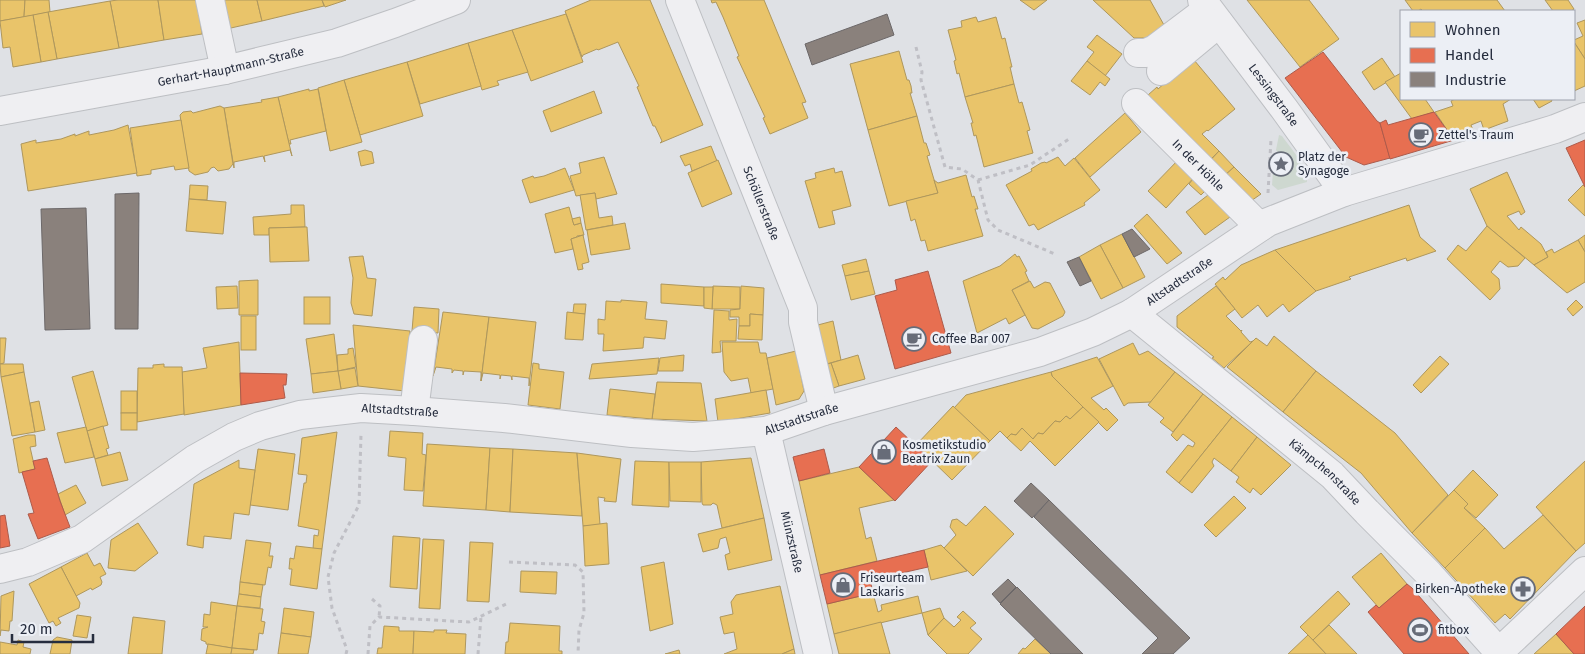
<svg xmlns="http://www.w3.org/2000/svg" width="1585" height="654" viewBox="0 0 1585 654" font-family="'Fira Sans',sans-serif">
<style>
.green{fill:#ced8d0}
.homes{fill:#e9c46a;stroke:#ae975d}
.shops{fill:#e76f51;stroke:#ad5b4b}
.industry{fill:#8a817c;stroke:#6c6869}
.lines{fill:none;stroke-linecap:round;stroke-linejoin:round}
.minor-casing{stroke:#bdbfc3;stroke-width:30}
.path{stroke:#bfbfc5;stroke-width:3;stroke-dasharray:4 4;stroke-linecap:butt}
.minor{stroke:#efeff2;stroke-width:28}
.labels{text-anchor:middle;dominant-baseline:central;stroke-width:5;stroke-linejoin:round;paint-order:stroke}
.street-label{font-size:12px;fill:#262d3e;stroke:#eceff5}
.poi-label{font-size:12px;fill:#262d3e;stroke:#eceff5;text-anchor:start}
</style>
<rect width="100%" height="100%" fill="#dfe1e5"/>
<path class="green" d="M1279 135 1282 136C1292 150 1306 164 1307 182L1278 190 1272 185 1273 171 1278 165 1280 157 1276 150Z"/>
<g class="homes">
<path d="M0 0H25L24 17 0 21Z"/>
<path d="M25 0H49L50 12 24 17Z"/>
<path d="M118 0H158L164 40 119 48 110 1Z"/>
<path d="M158 0H197L202 34 164 40Z"/>
<path d="M215 0H257L262 21 222 30Z"/>
<path d="M257 0H322L324 6 262 21Z"/>
<path d="M322 0H346L325 7Z"/>
<path d="M591 0H650L703 125 660 143 662 141 655 126H653L637 87 639 86 618 42 598 50 597 49 583 55 582 57 565 11Z"/>
<path d="M711 0H764L806 102 802 103 808 118 770 134 763 118 765 117 737 57 739 56 723 17 716 2 712 3Z"/>
<path d="M1020 0H1047L1034 10Z"/>
<path d="M1093 0H1150L1164 25 1147 38H1134Z"/>
<path d="M1247 0H1309L1339 39 1300 67Z"/>
<path d="M1405 0H1497L1505 11H1423L1421 9 1418 11H1413Z"/>
<path d="M1545 0H1568L1574 9 1571 11H1553Z"/>
<path d="M110 1 119 48 57 59 48 12Z"/>
<path d="M48 12 57 59 41 62 33 15Z"/>
<path d="M566 14 583 62 531 81 512 30Z"/>
<path d="M33 15 41 62 13 67 10 47 3 48 0 21Z"/>
<path d="M976 17 978 22 996 17 1002 39 1005 38 1012 67H1010L1014 84 965 97 959 73 957 74 954 61 956 60 948 30 962 27 961 21Z"/>
<path d="M1585 20V59L1574 42V40L1583 36 1577 23Z"/>
<path d="M512 30 528 72 497 81 499 85 482 90 468 43Z"/>
<path d="M1097 35 1122 54 1105 76 1087 61 1094 52 1087 47Z"/>
<path d="M1574 42 1585 59V86L1574 91Z"/>
<path d="M468 43 481 86 420 104 407 62Z"/>
<path d="M899 51 907 80H909L911 86 912 93H910L917 116 868 130 850 64Z"/>
<path d="M1189 54 1235 109 1208 131 1207 130 1202 134 1219 151 1208 162 1148 95 1157 87 1158 89 1166 82Z"/>
<path d="M1382 58 1395 77 1374 90 1362 72Z"/>
<path d="M1087 61 1110 79 1105 86 1100 82 1090 95 1071 81Z"/>
<path d="M407 62 423 116 360 135 344 80Z"/>
<path d="M1401 73V99H1425L1434 112 1412 119 1385 82Z"/>
<path d="M344 80 362 142 330 151 318 88Z"/>
<path d="M1014 84 1019 103 1022 102 1030 130 1027 131 1033 153 984 167 976 135 974 136 971 123H973L965 97Z"/>
<path d="M309 89V91L318 89 326 131 290 140 291 144H289L278 97Z"/>
<path d="M594 91 602 113 551 132 543 111Z"/>
<path d="M278 97 292 156 290 150 264 156 265 162 263 156 234 162V168L224 108 262 102 261 100Z"/>
<path d="M1455 99H1511L1503 104 1508 121 1484 130 1481 121 1471 125 1474 133 1454 140 1435 112 1453 106 1451 101Z"/>
<path d="M1533 99H1551L1552 101 1539 108Z"/>
<path d="M220 106 224 108 233 164 229 169 218 171 214 167 211 168 208 172 195 175 189 171 180 115 183 112 191 111 193 113Z"/>
<path d="M1125 113 1141 132 1090 177 1075 158Z"/>
<path d="M917 116 924 143H926L930 155 927 156 938 193 889 206 868 130Z"/>
<path d="M181 120 189 168 175 170 174 166 151 170V174L137 176 130 128Z"/>
<path d="M128 125 137 173 28 191 21 144 36 140V143L61 139 75 134V136L89 131V135L114 130Z"/>
<path d="M711 146 717 161 692 171 690 164 685 166 680 156Z"/>
<path d="M365 150 372 152 374 163 361 166 358 152Z"/>
<path d="M1219 151 1234 167 1222 178 1208 163Z"/>
<path d="M604 157 617 194 596 199 595 193 576 196 570 176 581 173 579 163Z"/>
<path d="M1058 157 1065 166 1074 158 1100 190 1084 203 1085 205 1038 230 1034 224 1029 226 1006 185 1032 171 1031 169 1041 163 1045 162 1046 163Z"/>
<path d="M1181 157 1198 173 1166 208 1148 191Z"/>
<path d="M718 160 732 194 702 207 688 173Z"/>
<path d="M1234 167 1261 194 1248 203 1222 178Z"/>
<path d="M565 168 574 190 530 203 522 180 533 176 534 178 544 176Z"/>
<path d="M834 168 835 173 842 171 851 206 832 211 835 224 819 228 805 181 816 178 815 173Z"/>
<path d="M1507 172 1525 212 1521 215 1519 211 1507 216 1519 230 1521 227 1541 244 1548 257 1534 265 1487 226 1470 189Z"/>
<path d="M1198 173 1211 185 1201 195 1189 184Z"/>
<path d="M966 175 972 197 974 196 978 209H975L983 236 928 251 925 240 921 241 915 219 911 221 906 201 938 193 934 180 938 183Z"/>
<path d="M190 185 208 186 207 200 189 199Z"/>
<path d="M1583 185 1585 187V216L1568 200Z"/>
<path d="M1212 192 1230 217 1205 235 1186 212Z"/>
<path d="M595 193 599 218 612 216 613 225 586 230 580 195Z"/>
<path d="M189 199 226 202 223 234 186 231Z"/>
<path d="M291 205H304L305 227 269 228V235H254L253 217 291 214Z"/>
<path d="M1409 205 1420 237 1436 251 1407 261 1406 258 1349 277 1351 279 1316 291 1275 250Z"/>
<path d="M569 207 574 225 581 223 584 235 577 236V237L571 239 573 249 555 253 545 214Z"/>
<path d="M1147 214 1182 253 1167 264 1134 226Z"/>
<path d="M580 217 581 223 574 225 572 219Z"/>
<path d="M625 223 630 249 591 255 587 230Z"/>
<path d="M1487 226 1525 258 1518 266 1508 267 1500 261 1491 272 1499 279 1500 289 1490 300 1447 259 1458 245 1466 251Z"/>
<path d="M305 227H307L309 261 270 262 269 228Z"/>
<path d="M1122 234 1145 277 1123 288 1100 245Z"/>
<path d="M583 235 589 262 582 264 583 269 578 270 571 239Z"/>
<path d="M1585 235V252L1578 240Z"/>
<path d="M1578 240 1585 252V282L1567 293 1534 265 1548 257 1546 252 1552 249 1554 253Z"/>
<path d="M1100 245 1123 288 1101 299 1079 257Z"/>
<path d="M1275 250 1316 291 1289 312 1283 304 1267 317 1258 305 1242 318 1215 284 1223 277 1225 280 1241 265Z"/>
<path d="M1015 254 1017 257 1019 256 1027 271 1025 272 1029 281 1012 290 1025 315 1009 324 1006 318 977 333 963 281 1000 266Z"/>
<path d="M363 256 367 278 376 279 372 316 354 314 351 303 353 278 349 257Z"/>
<path d="M866 259 869 271 845 276 842 265Z"/>
<path d="M869 271 875 294 851 300 845 276Z"/>
<path d="M258 280V315H239V281Z"/>
<path d="M1030 281 1034 288 1045 282 1050 283 1065 312 1063 316 1038 329 1032 328 1012 290Z"/>
<path d="M661 284 704 287V306L661 303Z"/>
<path d="M237 286 238 308 217 309 216 287Z"/>
<path d="M713 286 740 287V309H712Z"/>
<path d="M741 286 764 288 763 315 750 314V326H739V317H730V310L740 309Z"/>
<path d="M1216 286 1235 309 1226 316 1241 331 1242 330 1241 332 1250 342 1253 341 1224 368 1212 358 1214 357 1177 327V316Z"/>
<path d="M704 287H713L712 309 704 308Z"/>
<rect x="304" y="297" width="26" height="27"/>
<path d="M621 300 647 302 645 319 667 321 665 339 644 337 643 348 603 351 604 334H598V319L605 320 606 301 621 302Z"/>
<path d="M1576 300 1583 307 1573 316 1567 309Z"/>
<path d="M574 304H586L585 314 573 313Z"/>
<path d="M414 307 439 309 438 333 412 331Z"/>
<path d="M714 310 729 311V320L737 319 736 341H720L721 352 712 353Z"/>
<path d="M443 312 489 317 481 381V372L464 371 463 375V371L454 370 452 373V369L436 367 433 376Z"/>
<path d="M567 312 585 314 583 340 565 339Z"/>
<path d="M750 314 763 315 762 340 738 339 739 326H750Z"/>
<rect x="241" y="316" width="15" height="34"/>
<path d="M489 317 536 322 529 386V378L512 376V380L511 376 501 375 500 379V375L483 373 481 381Z"/>
<path d="M833 321 841 360 823 365 814 326Z"/>
<path d="M353 325 410 331 405 391 358 386Z"/>
<path d="M334 334 338 371 311 374 306 339Z"/>
<path d="M1274 336 1316 371 1283 412 1227 367 1256 338 1267 346Z"/>
<path d="M0 338H6L4 363 0 364Z"/>
<path d="M239 342 241 405 184 415 182 372 207 368 203 348Z"/>
<path d="M722 342H758L760 353H766L773 389 751 393 748 378 731 381 724 372Z"/>
<path d="M1133 343 1139 355 1148 351 1175 372 1151 402 1128 403 1124 406 1099 359Z"/>
<path d="M353 348 356 367 338 371 337 355 348 354V349Z"/>
<path d="M796 351 804 391 799 399 776 405 767 358Z"/>
<path d="M684 355 683 371H658L660 358Z"/>
<path d="M858 355 865 379 839 386 831 363Z"/>
<path d="M1440 356 1449 364 1421 393 1413 385Z"/>
<path d="M1097 357 1113 386 1091 398 1104 410 1106 408 1118 420 1107 431 1052 376 1051 372Z"/>
<path d="M659 358 657 374 589 379 592 364Z"/>
<path d="M533 363 539 364V369L564 372 560 409 528 405Z"/>
<path d="M831 363 839 386 828 390 824 365Z"/>
<path d="M0 364H23L24 372 1 377Z"/>
<path d="M164 364V367H182L184 414 137 422 138 368H153V365Z"/>
<path d="M355 368 358 386 341 389 338 371Z"/>
<path d="M93 371 108 425 87 431 72 377Z"/>
<path d="M338 371 341 389 313 393 311 374Z"/>
<path d="M1316 371 1395 433 1448 495 1412 533 1361 473 1283 412Z"/>
<path d="M24 372 35 432 12 436 1 377Z"/>
<path d="M1051 372 1052 376 1083 407 1070 419 1066 416 1060 422 1055 421 1043 434 1038 433 1033 439 1022 428 1016 435 1011 434 1007 438 1000 431 990 441 954 408 966 395Z"/>
<path d="M1175 372 1203 394 1173 432 1160 422 1164 418 1148 405Z"/>
<path d="M657 382 701 383 707 421 652 419Z"/>
<path d="M610 389 655 394 652 419 607 415Z"/>
<path d="M766 390 770 413 718 422 715 399Z"/>
<rect x="121" y="391" width="16" height="22"/>
<path d="M1203 394 1232 417 1179 483 1166 472 1188 445 1193 447 1195 443 1183 434 1177 441 1171 435Z"/>
<path d="M39 401 45 430 35 432 30 403Z"/>
<path d="M953 406 990 441 952 480 916 445Z"/>
<path d="M1083 407 1099 422 1055 466 1030 441 1021 451 1007 438 1011 434 1016 435 1022 428 1033 439 1038 433 1043 434 1055 421 1060 422 1066 416 1070 419Z"/>
<rect x="121" y="413" width="16" height="17"/>
<path d="M1232 417 1257 437 1231 471 1214 458 1212 462 1214 466 1192 493 1179 483Z"/>
<path d="M103 426 109 448 106 449 108 455 95 459 87 431Z"/>
<path d="M86 427 94 457 65 463 57 433Z"/>
<path d="M390 431 423 433 422 454 426 455 423 491 404 490 406 458 388 456Z"/>
<path d="M337 432 322 549H313L314 535 318 536 319 530 298 526 304 483H306L307 475 298 474 302 438Z"/>
<path d="M28 435H35L36 446 30 447 35 469 19 473 13 439Z"/>
<path d="M1257 437 1291 465 1261 495 1253 488 1250 493 1236 482 1239 477 1231 471Z"/>
<path d="M427 444 490 448 486 510 423 506Z"/>
<path d="M490 448 513 449 510 512 486 510Z"/>
<path d="M258 449 295 454 288 510 250 505Z"/>
<path d="M513 449 577 453 582 516 510 512Z"/>
<path d="M120 452 128 480 102 486 95 459Z"/>
<path d="M577 453 621 459 616 502 604 501 605 498 598 497 600 525 583 526Z"/>
<path d="M751 458 764 518 722 528 717 505 713 503 711 505H703L702 503 701 462Z"/>
<path d="M239 460V468L255 470 249 515 234 513 231 539 204 536 203 548 187 545 194 484Z"/>
<path d="M635 461 669 462V507L632 505Z"/>
<path d="M1585 461V543L1576 551 1536 507Z"/>
<path d="M669 462H701V502L670 501Z"/>
<path d="M859 467 894 500 859 508 866 539 871 537 877 561 820 575 799 481Z"/>
<path d="M1473 470 1498 495 1476 518 1464 508 1468 504 1454 490Z"/>
<path d="M76 485 86 503 65 515 58 494Z"/>
<path d="M1454 490 1468 504 1464 508 1485 528 1445 568 1412 533Z"/>
<path d="M1234 496 1246 508 1216 537 1204 525Z"/>
<path d="M985 506 1014 534 973 576 944 548 956 535 950 527 952 520 957 519 966 526Z"/>
<path d="M1543 515 1576 551 1510 619 1505 614 1495 623 1445 568 1485 528 1504 549Z"/>
<path d="M764 518 772 560 728 570 725 555 730 553 726 537 720 539 718 548 703 552 698 534Z"/>
<path d="M138 523 158 553 135 571 108 568 111 540Z"/>
<path d="M607 523 609 564 585 566 583 526Z"/>
<path d="M393 536 420 538 417 589 390 587Z"/>
<path d="M423 539 444 540 440 609 419 608Z"/>
<path d="M246 540 271 543 269 556H273L271 568 268 567 265 585 240 582Z"/>
<path d="M470 542 493 543 489 602 467 601Z"/>
<path d="M941 545 967 571 931 580 924 550Z"/>
<path d="M296 546 322 549 317 589 290 585 292 569H289L290 558 294 559Z"/>
<path d="M87 553 94 566 100 563 106 574 100 577 102 582 101 585 92 590 91 588 76 596 61 567Z"/>
<path d="M1381 553 1407 584 1379 608 1352 577Z"/>
<path d="M664 562 673 624 650 631 641 567Z"/>
<path d="M61 567 80 603 79 608 58 618 61 623 56 626 53 621 49 623 29 584Z"/>
<path d="M521 571 557 572 556 594 520 592Z"/>
<path d="M240 582 263 585 261 597 239 594Z"/>
<path d="M780 586 794 649 782 654H724L737 649 734 632 724 634 720 617 733 614 731 602 736 595Z"/>
<path d="M14 591 12 621H10L9 631 1 630 0 636 1 596Z"/>
<path d="M1338 591 1350 604 1313 640 1300 627Z"/>
<path d="M873 593 878 612 882 610 881 605 918 596 922 613 834 634 827 604Z"/>
<path d="M239 594 261 597 260 608 237 606Z"/>
<path d="M211 602 237 606 232 648 206 644V642L201 640 202 629 208 627H203L204 614 210 615Z"/>
<path d="M237 606 263 609 261 621 265 622 263 634 259 633 257 650 232 648Z"/>
<path d="M284 608 314 612 311 637 281 633Z"/>
<path d="M940 608 944 618 928 635 922 613Z"/>
<path d="M963 611 976 623 970 628 982 639 968 654H947L928 635 944 618 954 627 961 620 957 617Z"/>
<path d="M77 615 91 617 87 638 73 636Z"/>
<path d="M133 617 165 621 162 654H128Z"/>
<path d="M881 622 890 654H839L834 634Z"/>
<path d="M510 623 560 626 559 651H562V654H505L506 642H508Z"/>
<path d="M1329 625 1357 654H1326L1313 640Z"/>
<path d="M384 626 399 627V631H414L413 654H377L378 648H382Z"/>
<path d="M434 630H447L446 633 466 634 465 654H413L414 631 434 632Z"/>
<path d="M281 633 311 637 308 654H278Z"/>
<path d="M1556 634 1574 654H1534Z"/>
<path d="M1308 635 1326 654H1288Z"/>
<path d="M57 637 72 640 70 654H50L53 640Z"/>
<path d="M1035 639 1051 654H1018L1023 648 1025 649Z"/>
<path d="M18 640 24 642 23 647 31 649 30 654H0V642L17 645Z"/>
<path d="M208 644 232 648 231 654H206Z"/>
<path d="M232 648 254 650 253 654H231Z"/>
<path d="M794 649 795 654H782Z"/>
<path d="M679 650 680 654H665Z"/>
</g>
<g class="shops">
<path d="M1323 52 1377 121 1380 123 1390 158 1364 165 1346 157 1285 78Z"/>
<path d="M1434 112 1454 140 1390 159 1380 123 1386 120 1388 125Z"/>
<path d="M1585 140V187L1566 148Z"/>
<path d="M928 271 951 353 895 369 875 296 897 290 895 280Z"/>
<path d="M240 373 287 374 286 385H283L285 398 241 405Z"/>
<path d="M896 427 932 461 895 501 859 467Z"/>
<path d="M824 449 830 473 799 481 793 457Z"/>
<path d="M47 458 60 501 70 527 38 539 28 514 34 513 22 472 35 469 33 461Z"/>
<path d="M5 515 10 546 0 548V516Z"/>
<path d="M924 550 928 567 875 579 873 574 869 575 873 593 827 604 820 575Z"/>
<path d="M1407 584 1412 588 1469 654H1404L1368 612 1376 605 1379 608Z"/>
<path d="M1585 606V654H1574L1556 634Z"/>
</g>
<g class="industry">
<path d="M887 14 894 35 812 65 805 44Z"/>
<path d="M139 193 138 329H115V194Z"/>
<path d="M86 208 90 329 45 330 41 209Z"/>
<path d="M1132 229 1150 249 1134 257 1122 234Z"/>
<path d="M1079 257 1091 281 1080 286 1067 262Z"/>
<path d="M1031 483 1049 500 1032 518 1014 501Z"/>
<path d="M1049 500 1190 638 1173 654H1142L1158 638 1034 517Z"/>
<path d="M1008 579 1016 587 1000 603 992 594Z"/>
<path d="M1017 587 1083 654H1051L1000 604Z"/>
</g>
<g class="lines">
<g class="minor-casing">
<g id="minor">
<path d="M210 0 225 70"/>
<path id="s1" d="M680 0 803 308V322L824 411"/>
<path id="s2" d="M1202 0 1285 110 1344 192"/>
<path d="M1138 53H1146L1155 49 1208 9"/>
<path d="M1161 71 1219 23"/>
<path id="s3" d="M1136 103 1260 227"/>
<path id="s4" d="M0 111 225 70 337 43 395 23 456 0"/>
<path id="s5" d="M1132 313 1332 475 1367 512 1429 574 1499 652"/>
<path d="M414 411 423 340"/>
<path id="s6" d="M766 431 818 654"/>
<path id="s7" d="M0 569 28 562 82 539 195 459 234 437 260 426 300 415 361 408 414 411 504 418 632 433 693 437 766 431 824 411 1040 352 1093 332 1132 313 1268 222 1344 192 1555 129 1585 117"/>
<path d="M1497 654 1585 571"/>
</g>
</g>
<g class="path">
<path d="M916 47 922 72 921 80 945 167 962 169 978 180 988 220 998 230 1055 254"/>
<path d="M978 180 1030 165 1069 139"/>
<path d="M1268 193 1271 139"/>
<path d="M509 562 575 565 583 572 584 613 579 630 578 654"/>
<path d="M372 599 380 606 379 617"/>
<path d="M346 654 347 650 332 608 328 577 334 553 359 505 361 434"/>
<path d="M368 654 370 626 379 617 469 622 506 604"/>
<path d="M478 654 481 617"/>
</g>
<use href="#minor" class="minor"/>
</g>
<defs>
<g id="cafe-ring" transform="scale(1.25)"><circle r="9.5" fill="#eceff5" stroke="#676c78" stroke-width="1.5"/><path d="M-5.5-4.5H6V0H3Q3 3.5 0 3.5H-2.5Q-5.5 3.5-5.5 0ZM3-3.2v2h1.7v-2ZM-6 4.5H4V6H-6Z" fill="#676c78"/></g>
<g id="sight-ring" transform="scale(1.25)"><circle r="9.5" fill="#eceff5" stroke="#676c78" stroke-width="1.5"/><path d="M0-6L1.8-2.2L6-1.7L2.9 1.2L3.7 5.4L0 3.3L-3.7 5.4L-2.9 1.2L-6-1.7L-1.8-2.2Z" fill="#676c78"/></g>
<g id="shop-ring" transform="scale(1.25)"><circle r="9.5" fill="#eceff5" stroke="#676c78" stroke-width="1.5"/><path d="M-5-2.5h2.3a2.7 3.5 0 0 1 5.4 0H5L5.5 6h-11ZM-1.5-2.5h3a1.5 2.3 0 0 0-3 0Z" fill="#676c78"/></g>
<g id="pharmacy-ring" transform="scale(1.25)"><circle r="9.5" fill="#eceff5" stroke="#676c78" stroke-width="1.5"/><path d="M-2-6h4v4h4v4h-4v4h-4v-4h-4v-4h4Z" fill="#676c78"/></g>
<g id="stadium-ring" transform="scale(1.25)"><circle r="9.5" fill="#eceff5" stroke="#676c78" stroke-width="1.5"/><path d="M0-5a6.5 5 0 1 0 0 10a6.5 5 0 1 0 0-10ZM-3.5-1.8h7v3.6h-7Z" fill="#676c78"/></g>
</defs>
<g fill-rule="evenodd">
<use href="#cafe-ring" x="1421" y="135"/>
<use href="#sight-ring" x="1281" y="164"/>
<use href="#cafe-ring" x="914" y="339"/>
<use href="#shop-ring" x="884" y="452"/>
<use href="#shop-ring" x="843" y="585"/>
<use href="#pharmacy-ring" x="1523" y="589"/>
<use href="#stadium-ring" x="1420" y="630"/>
</g>
<g class="labels">
<g class="street-label">
<text stroke="none"><textPath href="#s4" startOffset="235">Gerhart-Hauptmann-Straße</textPath></text>
<text stroke="none"><textPath href="#s2" startOffset="119">Lessingstraße</textPath></text>
<text stroke="none"><textPath href="#s3" startOffset="88">In der Höhle</textPath></text>
<text stroke="none"><textPath href="#s1" startOffset="219">Schöllerstraße</textPath></text>
<text stroke="none"><textPath href="#s7" startOffset="1251">Altstadtstraße</textPath></text>
<text stroke="none"><textPath href="#s7" startOffset="441">Altstadtstraße</textPath></text>
<text stroke="none"><textPath href="#s7" startOffset="846">Altstadtstraße</textPath></text>
<text stroke="none"><textPath href="#s5" startOffset="250">Kämpchenstraße</textPath></text>
<text stroke="none"><textPath href="#s6" startOffset="114">Münzstraße</textPath></text>
</g>
<g class="poi-label">
<text x="1438" y="135">Zettel's Traum</text>
<text x="1298" y="157">Platz der<tspan x="1298" dy="14">Synagoge</tspan></text>
<text x="932" y="339">Coffee Bar 007</text>
<text x="902" y="445">Kosmetikstudio<tspan x="902" dy="14">Beatrix Zaun</tspan></text>
<text x="860" y="578">Friseurteam<tspan x="860" dy="14">Laskaris</tspan></text>
<text x="1506" y="589" text-anchor="end">Birken-Apotheke</text>
<text x="1438" y="630">fitbox</text>
</g>
</g>
<rect x="1400" y="10" width="175" height="90" fill="#eceff5" stroke="#9da1ac"/>
<rect x="1410" y="22" width="25" height="15" fill="#e9c46a" stroke="#9da1ac"/>
<text x="1445" y="35" font-size="15" fill="#262d3e">Wohnen</text>
<rect x="1410" y="48" width="25" height="15" fill="#e76f51" stroke="#9da1ac"/>
<text x="1445" y="60" font-size="15" fill="#262d3e">Handel</text>
<rect x="1410" y="72" width="25" height="15" fill="#8a817c" stroke="#9da1ac"/>
<text x="1445" y="85" font-size="15" fill="#262d3e">Industrie</text>
<path d="M12 634v8h81v-8" fill="none" stroke="#262d3e" stroke-width="2.5"/>
<text x="20" y="634" font-size="15" fill="#262d3e" stroke="#eceff5" stroke-width="4" paint-order="stroke">20 m</text>
</svg>
